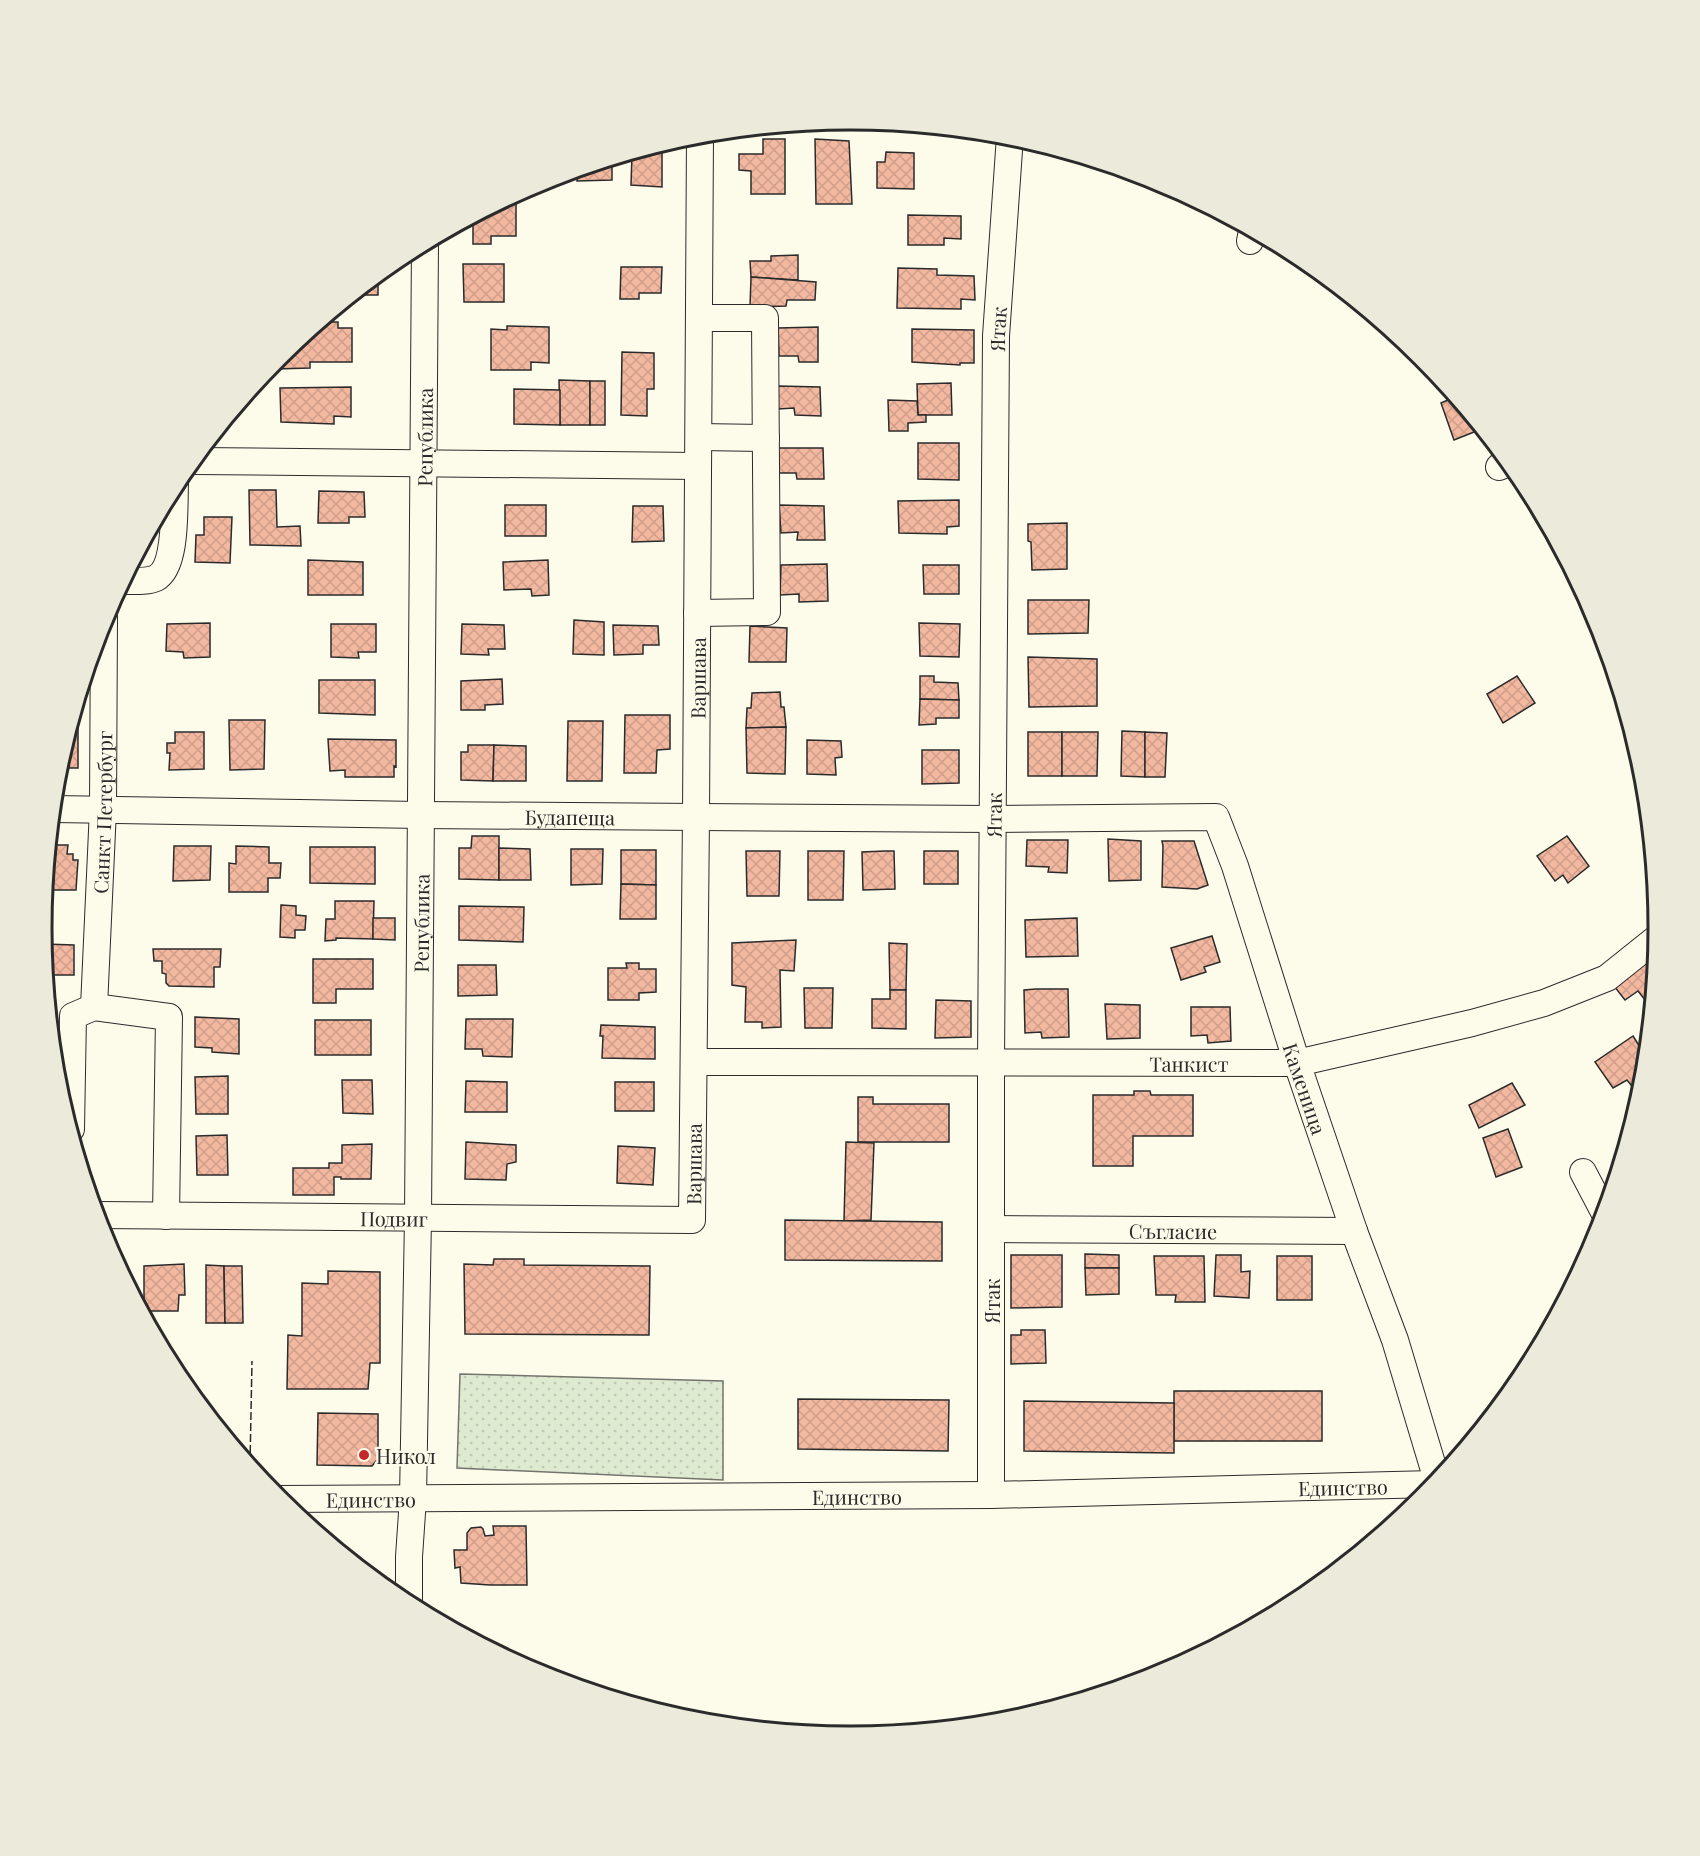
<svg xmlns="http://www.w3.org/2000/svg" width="1700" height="1856" viewBox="0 0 1700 1856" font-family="'Playfair Display',serif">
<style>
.park{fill:url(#park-dots);stroke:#74746e;stroke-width:1.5}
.building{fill:url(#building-cross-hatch);stroke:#2b2b2b;stroke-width:1.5}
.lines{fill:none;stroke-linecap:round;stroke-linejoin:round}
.street-casing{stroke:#2b2b2b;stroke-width:28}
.street{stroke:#fdfbea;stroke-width:26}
.fence{stroke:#2b2b2b;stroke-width:1.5;stroke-dasharray:8 3;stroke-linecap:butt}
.poi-dot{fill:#c62828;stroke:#fdfbea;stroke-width:2}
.labels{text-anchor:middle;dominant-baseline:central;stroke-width:4.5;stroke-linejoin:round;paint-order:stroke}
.street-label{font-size:20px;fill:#2b2b2b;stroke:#fdfbea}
.poi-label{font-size:20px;fill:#2b2b2b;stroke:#fdfbea;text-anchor:start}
.rim{fill:none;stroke:#2b2b2b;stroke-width:3}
</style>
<defs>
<pattern id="park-dots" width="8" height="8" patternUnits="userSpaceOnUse" patternTransform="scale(1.5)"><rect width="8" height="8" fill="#deebd1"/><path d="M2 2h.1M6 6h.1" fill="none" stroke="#bfcab4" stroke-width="1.8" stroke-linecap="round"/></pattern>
<pattern id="building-cross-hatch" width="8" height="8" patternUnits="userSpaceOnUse" patternTransform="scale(1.5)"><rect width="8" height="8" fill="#f2b8a0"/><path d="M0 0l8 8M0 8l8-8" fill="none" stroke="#d09e8a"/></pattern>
</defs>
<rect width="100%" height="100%" fill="#fdfbea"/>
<path class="park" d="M460 1374 723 1381V1480L457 1468Z"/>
<g class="building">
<path d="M763 139H785V194H751V171L739 170V154H763Z"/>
<path d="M815 139 849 141 852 204H816Z"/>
<path d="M641 151H662V187L631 185 632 154Z"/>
<path d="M886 152 914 153V189L877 188V162H885Z"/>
<path d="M612 160V180L577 181 578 170Z"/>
<path d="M500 203H516V236H491V244H473V218Z"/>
<path d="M908 215 961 216V239L944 238V245H908Z"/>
<path d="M798 255V280L751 277 750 261H771V256Z"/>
<path d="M463 264H504V302H464Z"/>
<path d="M621 267H662L661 293H639V299H620Z"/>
<path d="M898 268 937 269V275L974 276 975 300 961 299V309L897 308Z"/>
<path d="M378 275V295H354Z"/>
<path d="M751 277 816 282 815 300H787L786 306 750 307Z"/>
<path d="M322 322H338V328H352V362H310V368L275 369V361L279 356 314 327H322Z"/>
<path d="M507 326 549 327V363L531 362V370H491V329L507 330Z"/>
<path d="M818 327V362H799L798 356H779L778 328Z"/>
<path d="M912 329 974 330V363H960V365L912 362Z"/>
<path d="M622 352 654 353V389H647V416L621 415Z"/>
<path d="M559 380 590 381V425H560Z"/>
<rect x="590" y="381" width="15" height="44"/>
<path d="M951 383 952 415H918L917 384Z"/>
<path d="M778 386 820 387 821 416 795 415 794 408 778 409Z"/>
<path d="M351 387V417L334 416V424L281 422 280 388Z"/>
<path d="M514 389 560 390V425L514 424Z"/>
<path d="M1455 397 1476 423 1479 430 1454 440 1441 403Z"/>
<path d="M888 400 917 401 918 415H926V422L908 423V431H889Z"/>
<path d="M918 443H959V480L918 479Z"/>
<path d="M778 448H823L824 479H797L796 473H779Z"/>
<path d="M249 490H276L277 527 300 526 301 546 250 545Z"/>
<path d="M319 491 364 492 365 517H349V523H318Z"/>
<path d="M959 500V526L947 527V534L899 533 898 501Z"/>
<rect x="505" y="505" width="41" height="31"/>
<path d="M779 505 824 506 825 540H797L798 532 781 533Z"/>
<path d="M633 506H663L664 541 632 542Z"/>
<path d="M204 517H232L230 563 195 562 196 535H204Z"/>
<path d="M1067 523V569L1032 570 1031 542 1028 541V524Z"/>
<path d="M308 560 363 562V595H308Z"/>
<path d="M548 560 549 595 532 596 531 589 504 590 503 562Z"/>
<path d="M827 564 828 601 799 602V594L780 595 781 565Z"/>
<path d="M923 565H959V594H924Z"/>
<path d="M1028 600H1089L1088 633 1028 634Z"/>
<path d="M574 620 604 622V655L573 654Z"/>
<path d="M210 623V657L184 658 183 652 166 651 167 624Z"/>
<path d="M919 623 960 624 959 657 920 656Z"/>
<path d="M331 624H376V652H358L359 658 331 657Z"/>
<path d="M462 624 504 625 505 649H488L489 655 461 654Z"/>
<path d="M613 625 658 626 659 645H643V654L614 655Z"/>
<path d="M750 626 787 628 786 662H749Z"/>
<path d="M1028 657 1097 659V706L1029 707Z"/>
<path d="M920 676H934V682L958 683 959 700 920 699Z"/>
<path d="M1517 676 1535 703 1503 723 1487 694Z"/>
<path d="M502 679 503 704 485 705V710H461V681Z"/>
<path d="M319 680H375V715L319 713Z"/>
<path d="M780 692 781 707H784L786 727 746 728 747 708H751L752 693Z"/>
<path d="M920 699 959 700V718H936V724L919 725Z"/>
<path d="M78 703V768H58Z"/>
<path d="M625 715H670V749L657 750 656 773H624Z"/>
<path d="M229 720H265L264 769 230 770Z"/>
<path d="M568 721H603L602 781H567Z"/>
<path d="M786 727 785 774 747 773 746 728Z"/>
<path d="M1122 731 1145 732V777L1121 776Z"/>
<path d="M175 732H204V769L169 770 170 753H167V743H175Z"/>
<rect x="1028" y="732" width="34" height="44"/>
<path d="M1062 732H1098L1097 776H1062Z"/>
<path d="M1145 732 1167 733 1165 777H1145Z"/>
<path d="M328 739 396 740V767L394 766V777H345V770L330 771Z"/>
<path d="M807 740 841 741 842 757 835 758 836 775 807 774Z"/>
<path d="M468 745H494L493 781 461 780V752H468Z"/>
<path d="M494 745 526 746V781H493Z"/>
<path d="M922 750H959V783L922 784Z"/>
<path d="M472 836H499V880L459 879V848H471Z"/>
<path d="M1567 836 1589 866 1568 883 1563 875 1555 881 1537 856Z"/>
<path d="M1108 839 1141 841V880L1109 881Z"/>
<path d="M1027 840H1068L1067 873 1048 872 1049 867 1026 866Z"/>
<path d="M1162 841H1194L1208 885 1197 889 1162 887 1163 846Z"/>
<path d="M50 845H68L67 854H73V860H78L76 890H46Z"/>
<path d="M174 846H211L210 880 173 881Z"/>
<path d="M236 846 269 847V863H281L280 878H268V892H229V863L236 864Z"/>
<path d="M310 847H375V884L310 883Z"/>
<path d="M499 848 530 849 531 880H499Z"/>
<path d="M571 849H603L602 884 571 885Z"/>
<path d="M621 850H656V885L621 884Z"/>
<path d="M746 851H780L779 896H747Z"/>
<path d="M808 851H844L843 900H808Z"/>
<path d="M885 851H894L895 889 863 890 862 852Z"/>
<rect x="924" y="851" width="34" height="33"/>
<path d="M621 884 656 885V919H620Z"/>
<path d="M335 901H374L373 939 336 938V940L325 941 326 919H335Z"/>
<path d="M281 905 296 906V915L306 916 305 930H295V938L280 937Z"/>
<path d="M459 906 524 907 523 942 459 940Z"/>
<path d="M373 918H395V940L373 939Z"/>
<path d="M1077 918 1078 956 1026 957 1025 920Z"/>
<path d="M1212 936 1220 962 1204 967 1206 972 1181 980 1171 948Z"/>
<path d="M796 940 794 971 780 970 781 1027 762 1028V1022H745L746 987 732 985V943Z"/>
<path d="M889 943 907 944 906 990H890Z"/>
<path d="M44 944 74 945V975H47Z"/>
<path d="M153 949H221L220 967H214V987L169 986 166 983V974L162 973V961H154Z"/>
<path d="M313 959H373V989H336V1003H313Z"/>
<path d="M1650 960 1654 967 1651 1004 1649 1005 1638 991 1625 1000 1614 986Z"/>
<path d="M626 963H639V969H656V992L639 993V1000H608V968H627Z"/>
<path d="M458 965H496L497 995 458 996Z"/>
<path d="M804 988H833L832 1028H805Z"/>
<path d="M1036 989H1068L1069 1037 1042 1038 1041 1032 1025 1033 1024 990Z"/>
<path d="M890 990H906V1029L872 1028V999H890Z"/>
<path d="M936 1000 971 1001V1037L935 1038Z"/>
<path d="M1105 1004 1140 1005V1038L1107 1039Z"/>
<path d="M1191 1007H1230L1231 1041 1208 1043 1207 1035 1191 1036Z"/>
<path d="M195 1017 239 1019V1054L212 1052V1048L195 1047Z"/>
<path d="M466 1019H513L512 1057 483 1056 482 1049H465Z"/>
<rect x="315" y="1020" width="56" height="35"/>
<path d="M601 1025 655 1027V1059L602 1058 603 1036H600Z"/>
<path d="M1633 1036 1645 1055 1643 1077 1631 1085 1627 1080 1613 1088 1595 1062Z"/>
<path d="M228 1076V1114H196L195 1077Z"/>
<path d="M342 1080H372L373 1114 343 1113Z"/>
<path d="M466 1081 507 1082V1112H465Z"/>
<rect x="615" y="1082" width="39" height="29"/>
<path d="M1512 1083 1525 1105 1479 1128 1469 1105Z"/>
<path d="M1134 1091H1150L1151 1095H1193V1136H1133V1166H1093V1095H1134Z"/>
<path d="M858 1097H873V1104H949V1142H858Z"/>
<path d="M1508 1129 1522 1167 1496 1177 1483 1138Z"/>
<path d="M227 1135 228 1175H197L196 1136Z"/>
<path d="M466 1142 516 1145V1162L507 1164 506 1180 465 1179Z"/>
<path d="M846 1142 874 1143 871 1220 844 1221Z"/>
<path d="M372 1144 371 1179H341V1177H334V1195H293V1168H329V1163H342V1145Z"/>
<path d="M618 1146 655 1148 653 1185 617 1183Z"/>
<path d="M785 1220 942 1222V1261L785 1260Z"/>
<path d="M1085 1254 1119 1255V1268H1085Z"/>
<path d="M1011 1255H1062V1307L1011 1308Z"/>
<path d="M1216 1255H1241V1272L1250 1271 1249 1298 1214 1296Z"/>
<path d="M1154 1256H1204L1205 1302H1175L1176 1295H1156Z"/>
<rect x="1277" y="1256" width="35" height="44"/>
<path d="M494 1259H524V1265L650 1266 649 1335 465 1334 464 1264 493 1265Z"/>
<path d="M184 1264 185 1295H179L178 1311H144V1266Z"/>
<path d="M206 1265 224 1266 225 1323H206Z"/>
<path d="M224 1266H242L243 1323H225Z"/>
<path d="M1085 1268H1119V1294L1086 1295Z"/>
<path d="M328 1271 380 1272V1363H370L368 1389H287L288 1335 302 1336V1283L328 1284Z"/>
<path d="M1021 1330H1045L1046 1363 1011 1364V1335H1021Z"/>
<rect x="1174" y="1391" width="148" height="50"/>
<path d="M798 1399 949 1400 948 1451 798 1449Z"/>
<path d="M1024 1401 1174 1403V1453L1024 1451Z"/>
<path d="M318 1413 378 1414V1459L372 1466 317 1465Z"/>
<path d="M493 1526H526L527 1585H490L461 1583 460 1567 455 1568 454 1550H467V1533L471 1528 481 1527 483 1529 485 1536 494 1535Z"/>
</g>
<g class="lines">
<g class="street-casing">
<g id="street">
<path d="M1250 241 1252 231"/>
<path d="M699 437 766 438"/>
<path d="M193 461 698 466"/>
<path d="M1499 467 1509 463"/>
<path d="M123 581C133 581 148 582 156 578 177 567 174 507 175 484"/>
<path d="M697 613 767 612 765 318H699"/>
<path id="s1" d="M54 809 420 815 993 819 1216 817 1235 866 1297 1063 1354 1231 1395 1340 1437 1480"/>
<path id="s2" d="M94 1007 103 809 104 617"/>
<path id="s3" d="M694 1062 1297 1063 1472 1023 1544 1003 1607 978 1657 938"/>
<path d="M71 1129 73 1016 94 1007 169 1017 166 1216"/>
<path d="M1583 1172 1604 1212"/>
<path id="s4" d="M97 1215 692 1220 696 816 700 135"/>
<path id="s5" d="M991 1229 1354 1231"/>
<path id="s6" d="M991 1495V1063L996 336 1010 136"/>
<path id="s7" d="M278 1499 991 1495 1434 1484"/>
<path id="s8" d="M409 1604V1557L413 1498 418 1218 425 243"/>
</g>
</g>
<use href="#street" class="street"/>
<path class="fence" d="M250 1464 252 1361"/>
</g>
<circle class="poi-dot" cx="364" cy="1455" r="6"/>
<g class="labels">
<g class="street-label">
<text stroke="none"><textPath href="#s6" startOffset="1166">Ятак</textPath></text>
<text stroke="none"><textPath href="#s8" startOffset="1167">Република</textPath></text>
<text stroke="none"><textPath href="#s4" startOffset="1137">Варшава</textPath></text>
<text stroke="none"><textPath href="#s2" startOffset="195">Санкт Петербург</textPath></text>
<text stroke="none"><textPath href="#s1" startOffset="516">Будапеща</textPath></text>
<text stroke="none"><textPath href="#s6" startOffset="680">Ятак</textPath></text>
<text stroke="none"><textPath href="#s8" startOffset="681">Република</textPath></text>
<text stroke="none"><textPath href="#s3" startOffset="495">Танкист</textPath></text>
<text stroke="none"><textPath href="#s1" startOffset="1448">Каменица</textPath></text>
<text stroke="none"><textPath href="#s4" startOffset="651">Варшава</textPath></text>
<text stroke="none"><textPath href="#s4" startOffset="297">Подвиг</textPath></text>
<text stroke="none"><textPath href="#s5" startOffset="182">Съгласие</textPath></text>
<text transform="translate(991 1301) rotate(-90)">Ятак</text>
<text stroke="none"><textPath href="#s7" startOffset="1065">Единство</textPath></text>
<text stroke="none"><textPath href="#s7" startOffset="579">Единство</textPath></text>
<text stroke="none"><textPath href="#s7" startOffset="93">Единство</textPath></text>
</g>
<g class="poi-label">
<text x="376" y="1455">Никол</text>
</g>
</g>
<path d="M0 0H1700V1856H0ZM52 928a798 798 0 1 1 1596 0a798 798 0 1 1-1596 0Z" fill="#eceadb" fill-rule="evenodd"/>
<path class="rim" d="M52 928a798 798 0 1 1 1596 0a798 798 0 1 1-1596 0Z"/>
</svg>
